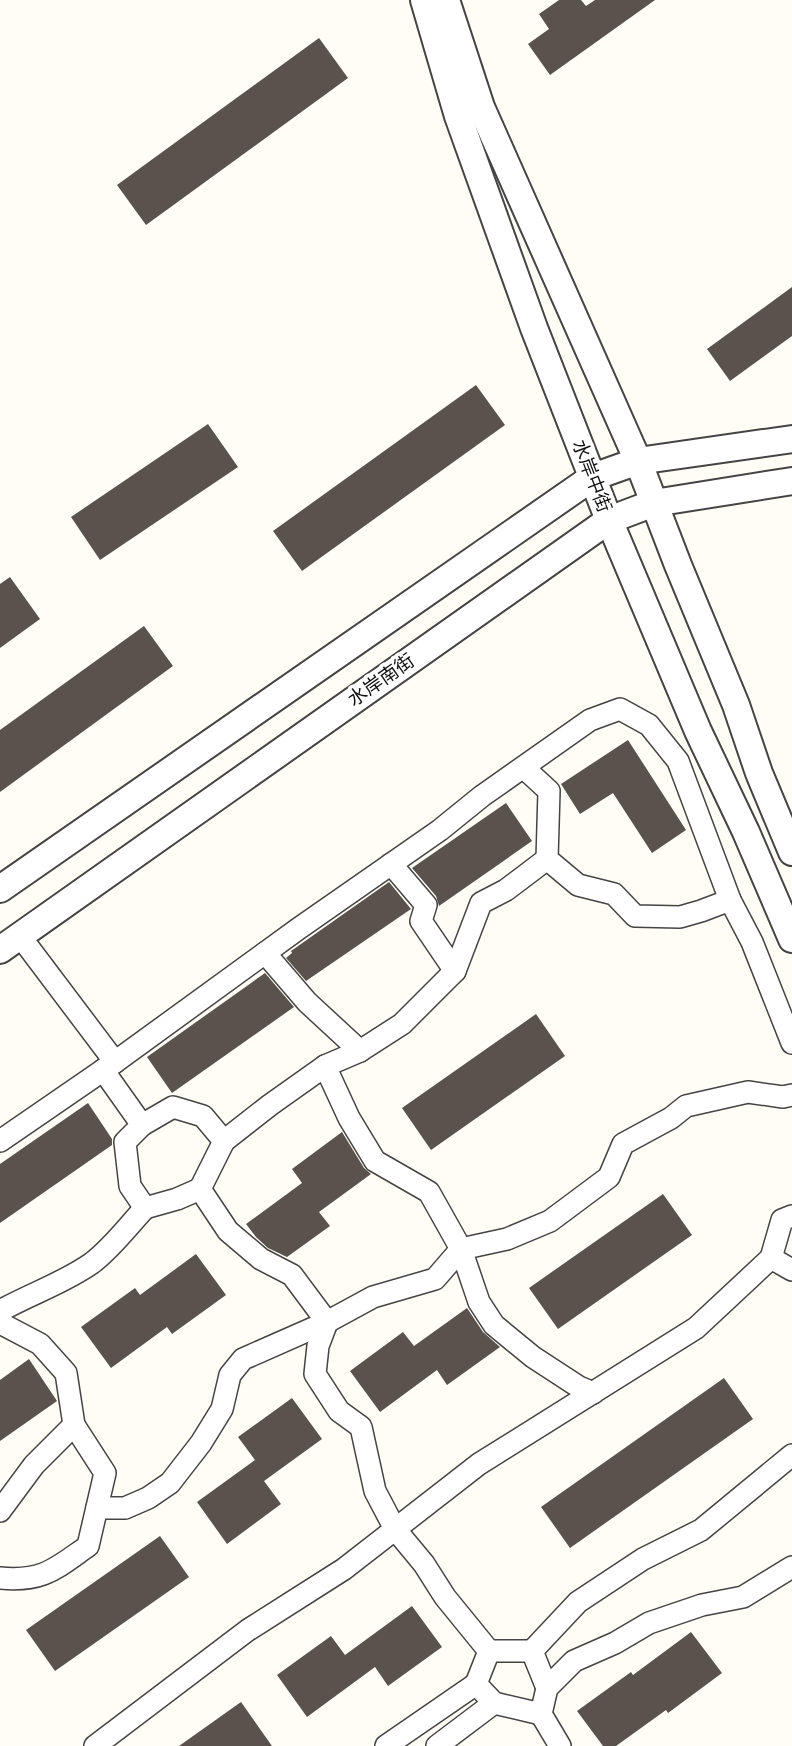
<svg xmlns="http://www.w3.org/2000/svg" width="792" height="1746" viewBox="0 0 792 1746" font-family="'Libre Baskerville','Noto Sans SC',serif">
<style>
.building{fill:#5a524d}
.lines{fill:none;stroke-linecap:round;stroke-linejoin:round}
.minor-casing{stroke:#444;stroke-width:24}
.tertiary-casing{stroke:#444;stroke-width:30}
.minor{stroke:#fff;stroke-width:21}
.tertiary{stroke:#fff;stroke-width:26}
.labels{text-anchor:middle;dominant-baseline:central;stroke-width:7;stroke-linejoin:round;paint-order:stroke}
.street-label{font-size:19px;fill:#111;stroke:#fff}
</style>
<rect width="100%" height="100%" fill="#fffdf5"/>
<g class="building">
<path d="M559 0H581L586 6 595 0H655L550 75 528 44 549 29 539 14Z"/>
<path d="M319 38 348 78 146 225 117 185Z"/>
<path d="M792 287V336L730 381 707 349Z"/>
<path d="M476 385 505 425 302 571 273 531Z"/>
<path d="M208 424 238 467 100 560 71 517Z"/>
<path d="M10 577 40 619 0 648V584Z"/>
<path d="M144 626 173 666 0 792V730Z"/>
<path d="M628 740 686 830 652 853 613 793 580 814 561 784Z"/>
<path d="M506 803 532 841 439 906 436 896 412 868Z"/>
<path d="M389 882 411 909 306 981 286 958 292 953 291 951Z"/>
<path d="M265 973 294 1007 172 1093 147 1057Z"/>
<path d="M536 1014 565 1056 431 1150 402 1108Z"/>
<path d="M88 1103 112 1139V1145L0 1223V1164Z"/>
<path d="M342 1132 364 1168 371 1174 319 1212 330 1226 287 1257 268 1248 256 1237 246 1224 302 1183 292 1169Z"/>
<path d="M663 1194 692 1235 558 1329 529 1288Z"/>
<path d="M196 1254 226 1295 172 1334 167 1327 111 1368 81 1327 135 1288 140 1295Z"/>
<path d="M467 1308 483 1332 500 1347 447 1385 437 1370 380 1412 350 1371 403 1332 414 1346Z"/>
<path d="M29 1359 57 1401 0 1441V1380Z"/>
<path d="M724 1378 753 1419 570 1548 541 1507Z"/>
<path d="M292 1398 322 1439 264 1481 281 1504 227 1544 197 1502 255 1460 238 1437Z"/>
<path d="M160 1536 189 1577 55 1671 26 1630Z"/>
<path d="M412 1606 442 1647 388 1686 375 1667 307 1717 277 1675 331 1636 345 1655Z"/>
<path d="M691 1632 722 1673 668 1713 666 1710 616 1746H603L577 1711 631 1672 633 1675Z"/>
<path d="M241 1702 272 1746H179Z"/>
</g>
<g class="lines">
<g class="minor-casing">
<g id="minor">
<path d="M524 768 549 791 547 859 578 885 614 894 635 916 680 917 701 911 730 900"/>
<path d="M391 864 426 905 421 921 455 971"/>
<path d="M265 953 307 1002 360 1051"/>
<path d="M115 1062 298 929 440 830 482 796 590 720 620 709 649 725 678 761 730 900 752 942 792 1043"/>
<path d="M325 1066 349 1118 375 1161 429 1192 461 1249 479 1302 494 1325 533 1357 579 1387 593 1393"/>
<path d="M103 1070 142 1125 125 1142 130 1186 145 1208 177 1199 200 1189 228 1231 261 1259 292 1275 327 1322 318 1346 315 1374 339 1411 361 1427 375 1491 395 1529 424 1564 445 1597 489 1651 476 1684 494 1703 541 1714"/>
<path d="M142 1125 173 1107 203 1116 224 1141 200 1189"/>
<path d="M0 1141 115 1062 20 936"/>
<path d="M224 1141 270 1105 325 1066 360 1051 402 1024 455 971 481 903 506 890 547 859"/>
<path d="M771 1258 782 1220 792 1216"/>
<path d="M0 1311C30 1294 64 1283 92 1263 112 1248 129 1225 145 1208"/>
<path d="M0 1323 40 1344 66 1373 74 1425 34 1465 0 1511"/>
<path d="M97 1508H125L148 1498 170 1483 201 1443 222 1409 230 1375 243 1359 327 1322 373 1297 435 1279 461 1249 507 1239 550 1221 609 1177 623 1144 671 1118 686 1106 748 1092 783 1097 792 1095"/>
<path d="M0 1578C43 1582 55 1569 88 1546L105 1473 74 1425"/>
<path d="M489 1651H532L547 1688"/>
<path d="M532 1651 578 1602 643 1559 701 1530 792 1455"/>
<path d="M95 1746 248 1630 344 1569 479 1464 696 1328 771 1258 792 1270"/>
<path d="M386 1746 476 1684"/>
<path d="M437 1746 494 1703"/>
<path d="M560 1746 541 1714 547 1688 574 1661 615 1643 649 1623 702 1605 743 1597 792 1567"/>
</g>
</g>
<g class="tertiary-casing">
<g id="tertiary">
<path d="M424 0 458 116 534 328 609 520 698 731 746 832 792 939"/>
<path d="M446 0 481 107 638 461 678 565 736 705 759 773 792 852"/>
<path d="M0 889 593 477 638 461 792 439"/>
<path d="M0 950 609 520 654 503 792 481"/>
</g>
</g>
<use href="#minor" class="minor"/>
<use href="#tertiary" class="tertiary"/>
</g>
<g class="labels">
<g class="street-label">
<text transform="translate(592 476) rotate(69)">水岸中街</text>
<text transform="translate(381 680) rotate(-35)">水岸南街</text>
</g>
</g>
</svg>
